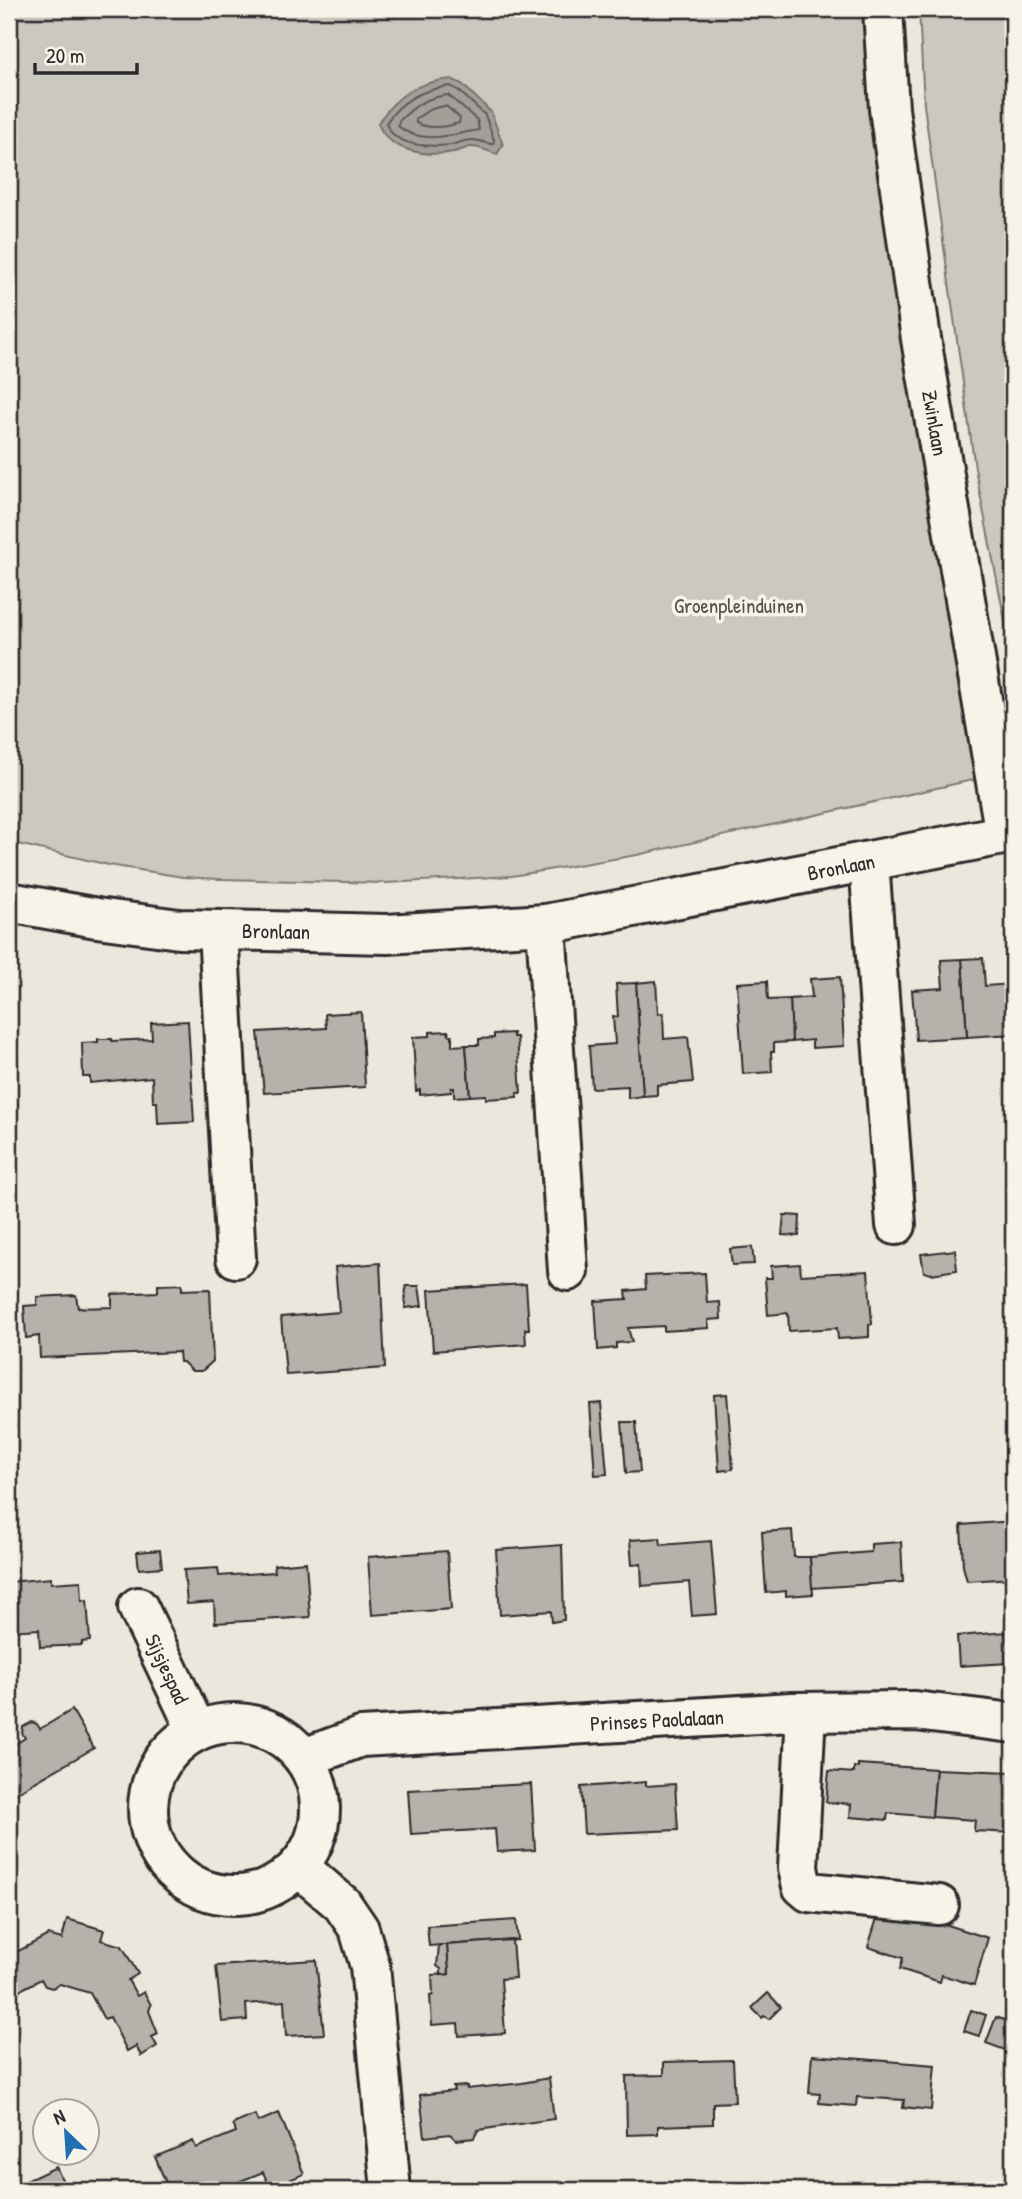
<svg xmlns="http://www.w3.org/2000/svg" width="1022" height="2199" viewBox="0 0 1022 2199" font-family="'Patrick Hand',sans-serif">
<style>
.green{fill:#cbc8bf;stroke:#7b7a75;stroke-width:2}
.water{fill:#a29f98;stroke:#72716c;stroke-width:2}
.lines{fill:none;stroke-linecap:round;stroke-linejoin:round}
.shore{stroke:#5b5957;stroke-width:2}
.building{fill:#b5b2ab;stroke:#2b2b2b;stroke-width:2}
.minor-casing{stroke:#2b2b2b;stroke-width:44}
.minor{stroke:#f7f3e8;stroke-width:38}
.labels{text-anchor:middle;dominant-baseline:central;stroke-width:7;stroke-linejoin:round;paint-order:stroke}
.street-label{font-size:21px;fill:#2b2b2b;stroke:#f7f3e8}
.park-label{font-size:21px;fill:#535250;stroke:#f7f3e8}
</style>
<rect width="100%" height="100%" fill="#ebe7dd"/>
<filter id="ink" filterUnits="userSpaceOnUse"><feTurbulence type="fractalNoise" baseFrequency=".0143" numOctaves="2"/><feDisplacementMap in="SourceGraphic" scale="14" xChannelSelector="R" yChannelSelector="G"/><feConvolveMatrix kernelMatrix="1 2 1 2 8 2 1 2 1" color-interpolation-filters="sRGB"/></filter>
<g filter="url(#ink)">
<g class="green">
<path d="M9 9H883L995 775 637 855 512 876 386 883 219 879 183 877 109 865 9 842Z"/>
<path d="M919 9H1013V662L975 468 924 105Z"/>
</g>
<path class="water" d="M451 79 462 84 491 112 503 145 497 154C489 152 479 146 470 147 465 148 460 151 454 152 427 157 388 152 378 123 397 94 418 82 451 79Z"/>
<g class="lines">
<g class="shore">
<path d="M450 86 458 90 485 115 494 140 493 144C486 144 478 139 471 140 464 140 457 144 450 145 429 147 394 147 386 123 401 100 424 89 450 86Z"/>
<path d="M448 95 477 120 479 130C453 134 421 146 398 126L399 121C416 105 424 98 448 95Z"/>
<path d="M446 106 460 118 459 123C446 127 429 129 416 123V119C426 111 433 107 446 106Z"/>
</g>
</g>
<g class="building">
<path d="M983 958 985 986 1013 984V1034L967 1037 962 959Z"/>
<path d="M962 959 967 1037 916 1040 912 990 943 988 941 960Z"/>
<path d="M840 977 844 1046 812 1048V1040L792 1042 790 999 812 997 810 979Z"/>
<path d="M656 981 658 1014 663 1013 664 1039 688 1037 693 1082 657 1085V1095L643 1096 636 983Z"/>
<path d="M767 981 768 1000 790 999 792 1042 774 1043V1052H771L772 1072 743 1074 737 983Z"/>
<path d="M636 983 643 1096 628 1098V1086L592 1088 589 1046 615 1044 613 1016 618 1017 616 984Z"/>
<path d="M361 1012 365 1087 264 1093 258 1032 326 1028 325 1014Z"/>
<path d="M188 1021 194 1122 158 1124 157 1102H153L152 1077 90 1083V1077H83L82 1043 98 1042V1039H112V1041L152 1039 151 1023Z"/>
<path d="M448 1031 449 1035H452V1046L466 1045 470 1096 454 1097V1088H451V1092L420 1095V1090L416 1091 413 1037 430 1036V1032Z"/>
<path d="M513 1033V1037H517L521 1093H517V1097L486 1099V1095L470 1096 466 1045H479V1039L494 1038V1034Z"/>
<path d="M784 1215 800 1216 799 1236 782 1235Z"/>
<path d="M752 1247 754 1264 732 1265 730 1249Z"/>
<path d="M955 1250 957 1270 931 1274 924 1272 921 1254Z"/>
<path d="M380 1263 385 1368 286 1375 281 1317 339 1312 335 1267Z"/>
<path d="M800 1264 801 1275 868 1271 872 1324 869 1325V1337L838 1339 837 1328 789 1331 788 1313 768 1315 765 1278H772L771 1266Z"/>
<path d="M705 1273 707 1303 720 1302 721 1319 708 1320 709 1328 664 1331V1326L628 1328 632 1342 616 1343V1348L598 1350 595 1301 627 1299 626 1291 646 1289 645 1276Z"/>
<path d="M182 1284V1290L210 1289 213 1361 202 1371H192L183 1362H180L179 1352 40 1358 39 1336 26 1338 24 1306 37 1305V1297L76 1295 78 1308 112 1307V1294L158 1292V1285Z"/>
<path d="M526 1284 529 1329H525L526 1344 433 1351 429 1290Z"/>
<path d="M406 1286H419L422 1306 405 1308Z"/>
<path d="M727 1394 733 1469 719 1471 714 1395Z"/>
<path d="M601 1403 607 1474 595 1475 590 1404Z"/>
<path d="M622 1422H636L640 1472 626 1473Z"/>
<path d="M1013 1521V1578L967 1581 963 1566 961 1525Z"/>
<path d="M792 1530 794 1557H810L813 1594 786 1596V1591L766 1593 762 1532Z"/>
<path d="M660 1538 661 1545 711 1541 717 1614 692 1616 689 1582 642 1586 641 1564 632 1565 630 1540Z"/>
<path d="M901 1542 903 1582 812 1588 810 1557 871 1552V1544Z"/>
<path d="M562 1545 564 1620 552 1622 551 1611 500 1615 496 1550Z"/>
<path d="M160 1550 162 1567 139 1569 137 1552Z"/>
<path d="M447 1551 451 1609 372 1615 368 1557Z"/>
<path d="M306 1562 310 1617 215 1623 214 1602 187 1604 184 1570 218 1568 219 1576 275 1572 274 1565Z"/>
<path d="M51 1578V1583L81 1581 82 1601 87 1600 90 1641 82 1642V1645L40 1647 39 1629 9 1631V1582Z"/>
<path d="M1007 1632 1009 1663 959 1666 957 1636Z"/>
<path d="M72 1710 94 1748 9 1797V1748L25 1738 22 1733 23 1727 32 1722 37 1724 40 1729Z"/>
<path d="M858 1764 936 1769 932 1817 888 1813 887 1820 850 1817 851 1804 826 1802 829 1771 854 1773V1767L858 1768Z"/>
<path d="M936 1769 1011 1772V1776H1013V1833L974 1831 975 1820 932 1817Z"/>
<path d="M646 1782V1786L675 1784 678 1830 584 1834 581 1787Z"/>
<path d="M531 1784 535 1850 497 1852 495 1829 411 1834 408 1790Z"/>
<path d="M879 1912 917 1924 920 1916 988 1938 974 1985 942 1975 940 1982 900 1969 903 1958 868 1947Z"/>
<path d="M67 1919 104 1930 101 1940 122 1946 138 1974 128 1980 137 1996 144 1992 151 2005 149 2011 158 2034 152 2037 157 2046 141 2056 136 2046 127 2051 110 2017 104 2019 90 1993 60 1984 52 1988 45 1986 41 1979 9 1996V1956L48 1935 62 1939Z"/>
<path d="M516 1920 518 1940 429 1946 427 1926Z"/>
<path d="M512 1940 515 1978 501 1979 505 2033 459 2036 458 2023 432 2025 430 1996 433 1995 432 1975 449 1974 447 1945Z"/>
<path d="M439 1945H447L449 1974 441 1975V1969L437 1966Z"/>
<path d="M316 1960 324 2034 286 2036 284 2001 246 2004 247 2020 222 2022 216 1966Z"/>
<path d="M768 1993 781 2007 769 2019 764 2016 762 2018 752 2008Z"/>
<path d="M971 2010 986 2015 979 2036 964 2031Z"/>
<path d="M996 2017 1013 2023 1005 2050 986 2043Z"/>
<path d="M812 2055 935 2065 931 2110 903 2107 904 2100 857 2097 856 2106 819 2103 820 2094 809 2093Z"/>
<path d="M733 2060 735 2102 713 2103V2124L658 2126V2134L627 2135 626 2076 664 2075V2062Z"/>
<path d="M549 2078 554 2119 478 2130 474 2138 456 2140 450 2134 425 2137 420 2095 454 2091 453 2087 467 2086V2089L522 2083Z"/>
<path d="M279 2113 304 2174 270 2188 263 2172 218 2190H169L155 2157 193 2141 196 2148 236 2132 233 2124 255 2115 258 2122Z"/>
<path d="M56 2167 67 2190H9V2189Z"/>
</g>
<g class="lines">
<g class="minor-casing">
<g id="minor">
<path d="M883 9 889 109 921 339 1005 835"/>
<path d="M869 862 896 1225"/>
<path d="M9 902 97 918 179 929 387 934 546 924 1013 833"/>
<path d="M546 924 568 1271"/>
<path d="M218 930 236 1258"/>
<path d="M138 1607 197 1731"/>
<path d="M806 1712 798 1868 802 1886 809 1892 939 1905"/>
<circle cx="234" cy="1809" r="86"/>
<path d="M304 1758 361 1737 792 1712 915 1711 1013 1723"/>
<path d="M299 1867 342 1904 359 1929 370 1966 391 2190"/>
</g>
</g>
<use href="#minor" class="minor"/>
</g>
</g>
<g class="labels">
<g class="street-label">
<text transform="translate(935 423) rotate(80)">Zwinlaan</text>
<text transform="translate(841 867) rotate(-11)">Bronlaan</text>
<text transform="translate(276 931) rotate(1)">Bronlaan</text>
<text transform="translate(167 1669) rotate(65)">Sijsjespad</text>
<text transform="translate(657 1720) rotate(-3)">Prinses Paolalaan</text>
</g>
<g class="park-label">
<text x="739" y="605">Groenpleinduinen</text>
</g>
</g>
<rect width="1022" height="2199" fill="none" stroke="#f7f3e8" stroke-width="35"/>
<rect x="18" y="18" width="987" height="2164" fill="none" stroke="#2b2b2b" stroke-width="2.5" filter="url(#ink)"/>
<g transform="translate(66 2132) rotate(335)"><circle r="33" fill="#f7f3e8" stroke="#a5a39c" stroke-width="2"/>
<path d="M0-5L12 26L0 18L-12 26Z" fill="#1f6fb2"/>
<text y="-10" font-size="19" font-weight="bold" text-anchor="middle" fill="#2b2b2b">N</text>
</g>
<path d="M35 63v10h102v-10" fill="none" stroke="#2b2b2b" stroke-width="3.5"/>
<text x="46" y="63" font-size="21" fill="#2b2b2b" stroke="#f7f3e8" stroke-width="5" paint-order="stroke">20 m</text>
</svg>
